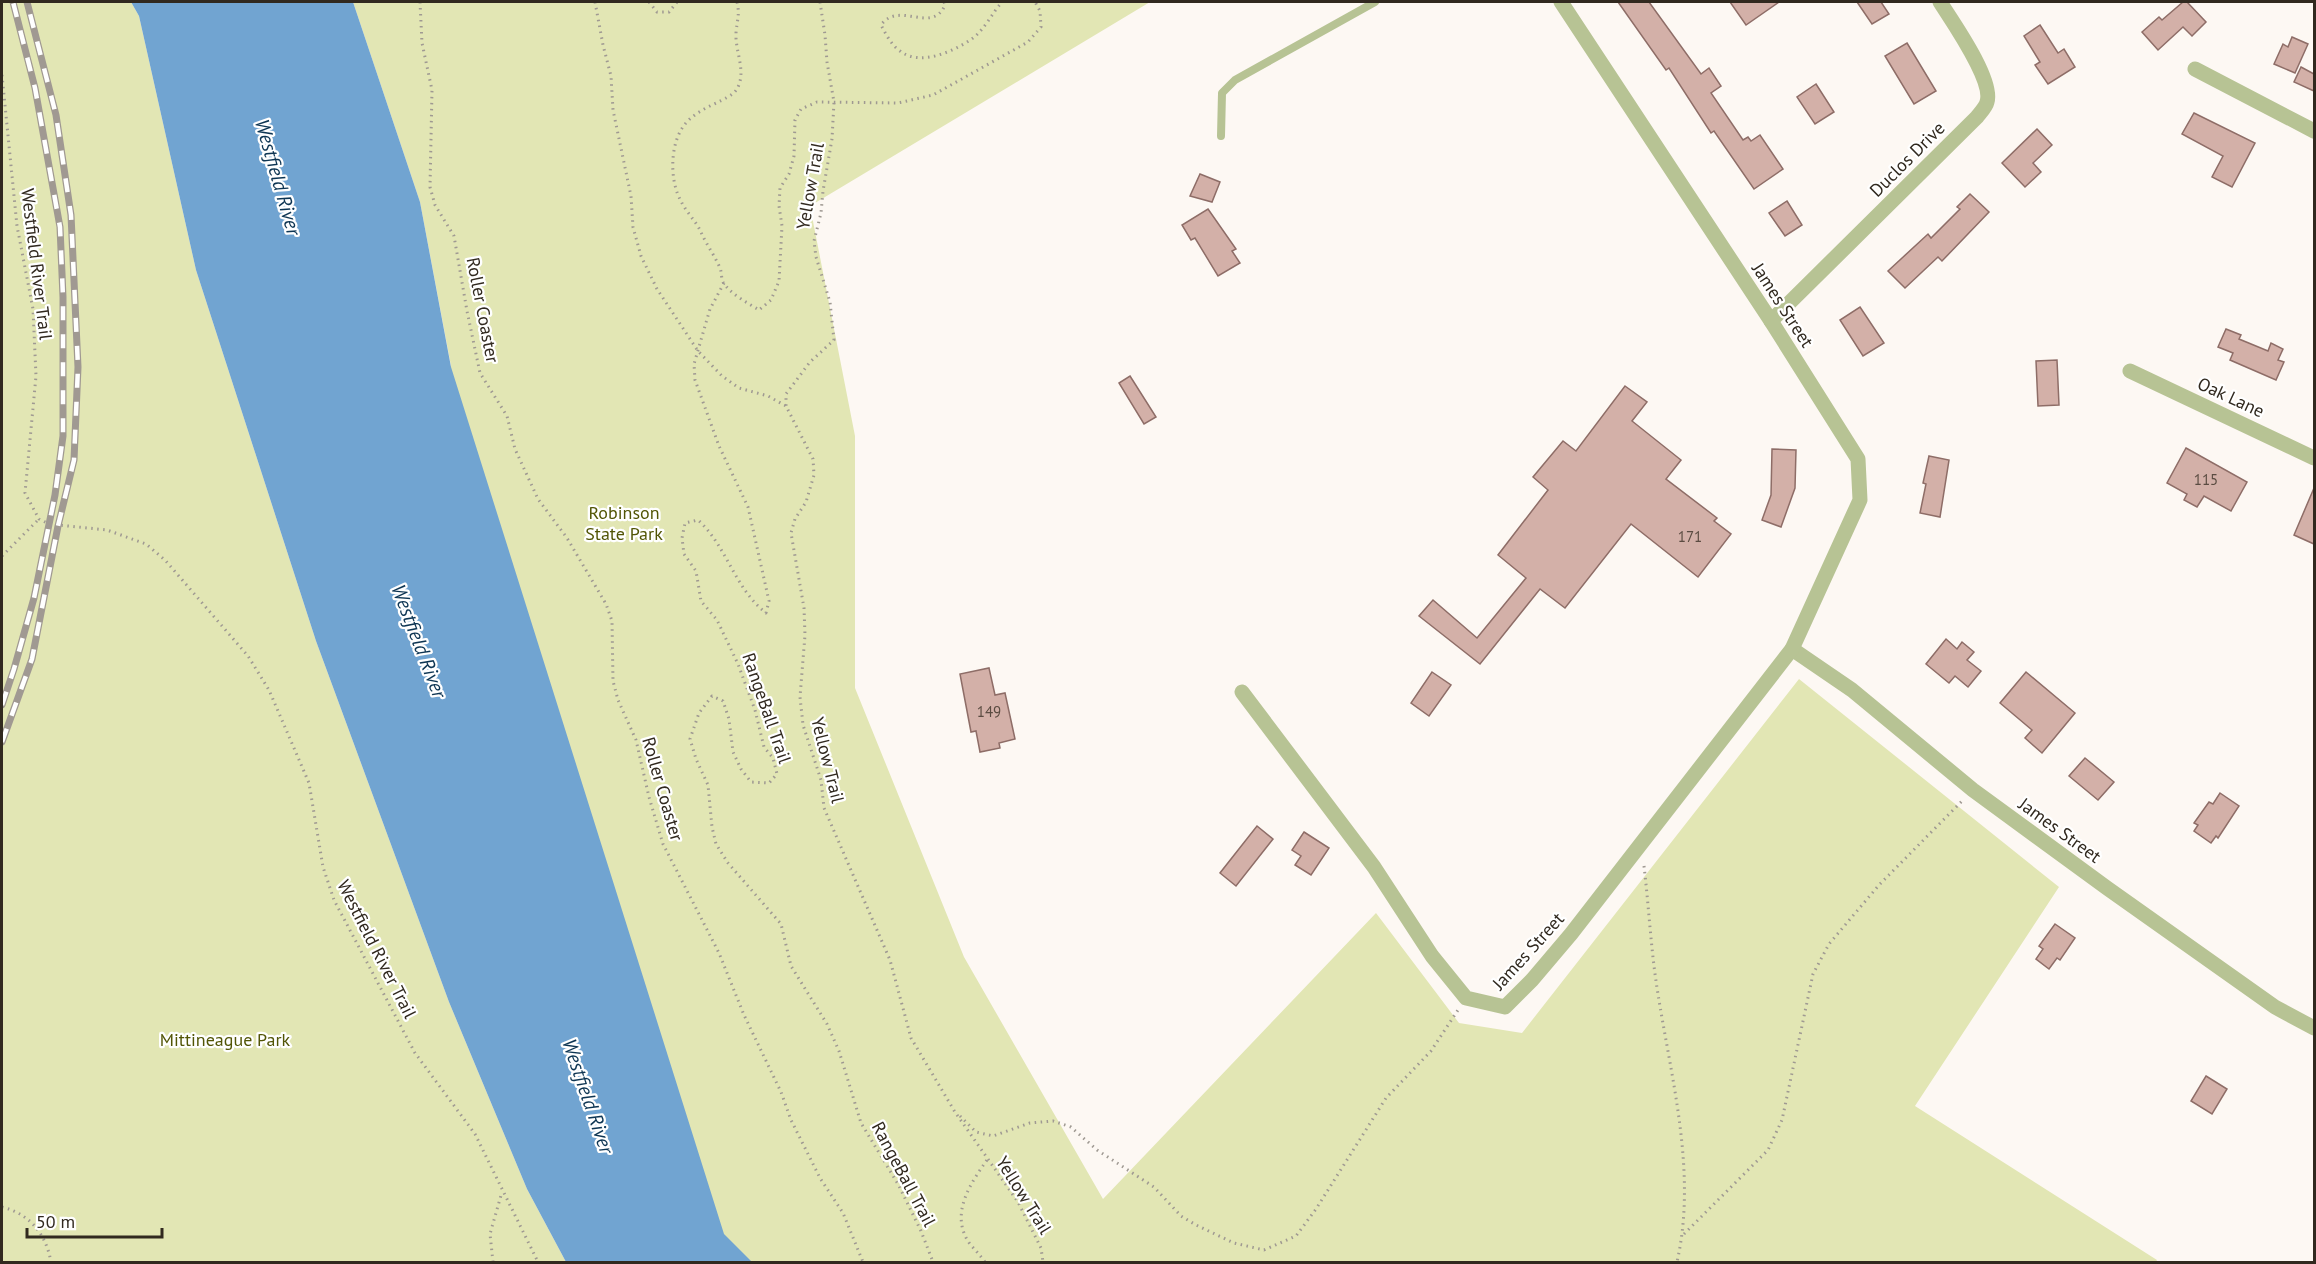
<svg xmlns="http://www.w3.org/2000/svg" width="2316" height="1264" viewBox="0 0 2316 1264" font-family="'PT Sans',sans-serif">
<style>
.green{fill:#e2e6b4}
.water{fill:#71a4d1}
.building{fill:#d3b0a8;stroke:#8e6d67;stroke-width:1.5}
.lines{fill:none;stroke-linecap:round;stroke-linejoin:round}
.path{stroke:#9f9992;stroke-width:3;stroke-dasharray:1.5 4.5;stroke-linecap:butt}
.service{stroke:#b7c394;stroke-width:8}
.minor{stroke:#b7c394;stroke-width:15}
.rail-casing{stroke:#a09992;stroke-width:7}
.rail{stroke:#fff;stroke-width:4.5;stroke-dasharray:14;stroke-linecap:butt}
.labels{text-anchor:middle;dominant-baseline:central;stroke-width:4.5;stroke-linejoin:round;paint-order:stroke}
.number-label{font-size:15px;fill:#5a4b41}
.street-label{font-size:18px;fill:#31291f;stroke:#fff}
.park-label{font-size:18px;fill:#525506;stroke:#fff}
.water-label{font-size:20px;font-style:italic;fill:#0d3553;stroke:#fff}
</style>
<rect width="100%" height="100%" fill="#fdf8f3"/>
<g class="green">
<path d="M2 2H131L139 16 196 270 316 641 449 1002 527 1189 566 1262H2Z"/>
<path d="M353 2H1150L810 206 855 436V688L964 957 1103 1199 1376 913 1459 1023 1522 1033 1799 679 2059 887 1915 1106 2157 1260 2156 1262H653L394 349 451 366 420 202Z"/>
</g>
<path class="water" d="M131 2H353L420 202 451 367 724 1234 752 1262H566L527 1189 449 1002 316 641 196 270 139 16Z"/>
<g class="building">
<path d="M1618 2H1649L1701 74 1709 68 1721 86 1711 93 1743 140 1748 137 1751 141 1760 135 1783 169 1754 189 1714 131 1711 133 1669 68 1666 70Z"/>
<path d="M1730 2H1779L1746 25Z"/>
<path d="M1857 2H1881L1889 14 1872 24Z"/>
<path d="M2183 2H2187L2206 22 2192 36 2183 27 2158 50 2142 32 2159 17 2162 20Z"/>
<path d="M2040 25 2058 53 2064 49 2075 67 2048 84 2035 65 2040 62 2024 36Z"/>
<path d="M2292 37 2308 44 2295 73 2274 64 2283 44 2288 47Z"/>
<path d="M1907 43 1936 91 1914 104 1885 56Z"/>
<path d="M2301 67 2314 74V91L2294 82Z"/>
<path d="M1816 84 1834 112 1815 124 1797 97Z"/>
<path d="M2194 113 2255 143 2232 187 2212 177 2223 156 2182 134Z"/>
<path d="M2037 129 2052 145 2033 163 2041 172 2025 187 2002 163Z"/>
<path d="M1200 174 1220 182 1212 202 1190 196Z"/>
<path d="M1970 194 1989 212 1942 261 1938 257 1905 288 1888 271 1928 234 1931 238 1960 209 1957 207Z"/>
<path d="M1787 201 1802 225 1785 236 1769 213Z"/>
<path d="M1208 209 1236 249 1232 251 1240 263 1218 276 1195 238 1191 240 1182 225Z"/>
<path d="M1860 307 1884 343 1863 356 1840 320Z"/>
<path d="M2226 329 2241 335 2239 339 2268 351 2271 343 2283 349 2278 360 2284 362 2276 380 2230 360 2233 353 2218 347Z"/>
<path d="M2057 360 2059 405 2038 406 2036 361Z"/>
<path d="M1130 376 1156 417 1144 424 1119 383Z"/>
<path d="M1625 386 1647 402 1632 421 1681 460 1666 479 1717 518 1714 521 1731 534 1698 577 1631 524 1565 608 1540 589 1480 664 1419 616 1433 600 1477 638 1526 578 1498 555 1548 490 1533 477 1563 441 1576 451Z"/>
<path d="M2186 448 2247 482 2231 511 2204 496 2197 507 2184 500 2187 494 2167 483Z"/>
<path d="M1772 449 1796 450 1795 488 1781 527 1762 520 1771 495Z"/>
<path d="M1929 456 1949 460 1940 517 1920 513 1926 484 1923 483Z"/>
<path d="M2314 488V544L2294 535Z"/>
<path d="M1946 639 1957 649 1962 642 1974 652 1967 660 1981 671 1968 687 1955 676 1949 683 1926 664Z"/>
<path d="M989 668 995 695 1005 693 1015 739 999 743 1000 748 980 752 976 731 971 732 960 674Z"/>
<path d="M1432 672 1451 685 1429 716 1411 703Z"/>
<path d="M2026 672 2075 713 2042 753 2025 738 2032 730 2000 703Z"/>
<path d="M2085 758 2114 782 2098 800 2069 776Z"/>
<path d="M2220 793 2239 806 2218 838 2216 836 2211 843 2194 831 2198 825 2194 823 2209 802 2213 804Z"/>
<path d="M1257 826 1273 839 1236 886 1220 873Z"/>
<path d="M1304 832 1329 848 1311 875 1295 865 1301 856 1292 850Z"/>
<path d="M2055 924 2075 938 2060 960 2057 958 2049 969 2036 959 2043 949 2039 946Z"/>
<path d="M2206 1076 2227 1089 2212 1114 2191 1101Z"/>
</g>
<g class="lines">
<g class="path">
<path d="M420 2 422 43 432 90 430 187 435 205 454 236 467 311 480 373 507 416 515 449 538 499 567 538 606 604 612 621 613 681 618 700 636 740 649 797 663 844 719 953 744 1015 781 1092 791 1120 820 1178 843 1213 863 1262"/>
<path d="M595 2 603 45 611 76 613 110 631 196 633 227 641 256 657 289 698 351 722 376 739 388 768 396 786 406"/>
<path d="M649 2 657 12H669L677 2"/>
<path d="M737 2C740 15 737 20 736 33 735 51 746 70 738 87 732 102 695 105 681 130 670 149 670 182 681 201 686 212 696 221 701 232 706 244 715 256 720 268 722 273 721 278 723 282 730 294 748 303 759 310L771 300 779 281 782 226 779 206 780 188 789 174 794 156 795 120 801 109 817 102 898 103 933 95 1028 42 1041 27 1040 11 1035 2"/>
<path d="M820 2 825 35 827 62 834 102 832 139 823 191 821 213 814 241 816 257 830 302 834 340 810 362 786 394V406L813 459 814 475 806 502 795 519 791 533 804 608 805 635 800 697 803 725 821 780 824 808 890 960 911 1038 955 1112 1018 1202 1041 1248 1043 1262"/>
<path d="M944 2 945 5C932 35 899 0 881 25 886 34 891 45 900 51 920 67 955 51 973 38 984 30 993 12 1002 2"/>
<path d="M2 75 17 226 33 309 36 376 25 493 39 519 49 524 107 530 146 544 165 560 248 656 269 690 309 783 323 867 334 900 415 1053 475 1134 538 1262"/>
<path d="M724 283 710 309 694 364 695 380 719 446 748 507 769 601 766 613C734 588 727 546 698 520L685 523 682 538 684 554 696 571 701 601 717 620 738 664 755 710 764 747 773 758 777 774 769 783 751 782 741 769 733 752 729 719 723 701 712 696 699 713 690 739 696 759 708 785 712 827 716 844 728 863 781 924 791 966 827 1024 839 1051 861 1123 898 1184 921 1231 933 1262"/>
<path d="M2 556 39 519"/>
<path d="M1644 866C1649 908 1651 952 1658 994 1672 1082 1697 1174 1677 1262"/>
<path d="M960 1116 976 1132 993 1136 1030 1123 1053 1121 1071 1127 1097 1150 1154 1187 1181 1216 1196 1225 1234 1243 1264 1250 1296 1236 1316 1209 1386 1098 1431 1051 1458 1010"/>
<path d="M2 1207C30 1214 46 1234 51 1262"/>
<path d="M1684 1234 1768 1150 1782 1120 1813 974 1829 944 1879 885 1963 800"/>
<path d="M493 1262 490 1234 502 1192"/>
<path d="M985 1262C980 1255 975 1250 970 1244 949 1215 970 1184 987 1160"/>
</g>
<path class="service" d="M1221 136 1222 93 1235 80 1375 2"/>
<g class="minor">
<path d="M2195 69 2314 131"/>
<path d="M1771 321 1977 117C1980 113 1986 107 1987 102 1994 80 1952 21 1940 2"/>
<path d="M2130 371 2314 458"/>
<path d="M1792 649 1852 690 1973 790 2107 888 2275 1007 2314 1028"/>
<path d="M1242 692 1374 867 1432 956 1466 998 1505 1007 1532 980 1571 934 1792 649 1860 500 1858 459 1771 321 1561 2"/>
</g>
<g class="rail-casing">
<g id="rail">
<path d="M2 705 14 669 34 598 55 495 63 436V297L60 227 35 88 13 2"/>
<path d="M2 742 32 659 58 526 74 460 78 367 71 215 56 115 27 2"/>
</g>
</g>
<use href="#rail" class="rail"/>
</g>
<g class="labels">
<g class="number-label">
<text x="2206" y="479">115</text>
<text x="1690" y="536">171</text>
<text x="989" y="711">149</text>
</g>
<g class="street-label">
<text transform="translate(1907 159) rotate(-45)">Duclos Drive</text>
<text transform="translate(810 186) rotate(-80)">Yellow Trail</text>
<text transform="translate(37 264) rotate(83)">Westfield River Trail</text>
<text transform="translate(1783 305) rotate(57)">James Street</text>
<text transform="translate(483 310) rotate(79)">Roller Coaster</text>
<text transform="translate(2231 397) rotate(25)">Oak Lane</text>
<text transform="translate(767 708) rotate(71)">RangeBall Trail</text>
<text transform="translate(828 760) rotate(76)">Yellow Trail</text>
<text transform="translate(663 789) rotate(74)">Roller Coaster</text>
<text transform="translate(2060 830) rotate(36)">James Street</text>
<text transform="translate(377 949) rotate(63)">Westfield River Trail</text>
<text transform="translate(1528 951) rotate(-48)">James Street</text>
<text transform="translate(904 1174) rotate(62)">RangeBall Trail</text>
<text transform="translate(1024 1195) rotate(58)">Yellow Trail</text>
</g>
<g class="park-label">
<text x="624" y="512">Robinson<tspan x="624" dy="21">State Park</tspan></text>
<text x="225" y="1039">Mittineague Park</text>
</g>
<g class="water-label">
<text transform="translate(278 177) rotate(74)">Westfield River</text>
<text transform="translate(419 641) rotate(69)">Westfield River</text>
<text transform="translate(588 1096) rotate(71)">Westfield River</text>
</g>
</g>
<rect width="2316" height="1264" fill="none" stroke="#31291f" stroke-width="6"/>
<path d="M27 1228v9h135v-9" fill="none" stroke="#31291f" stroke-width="3"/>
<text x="36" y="1228" font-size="18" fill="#31291f" stroke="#ffffff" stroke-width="4.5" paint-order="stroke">50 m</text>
</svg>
